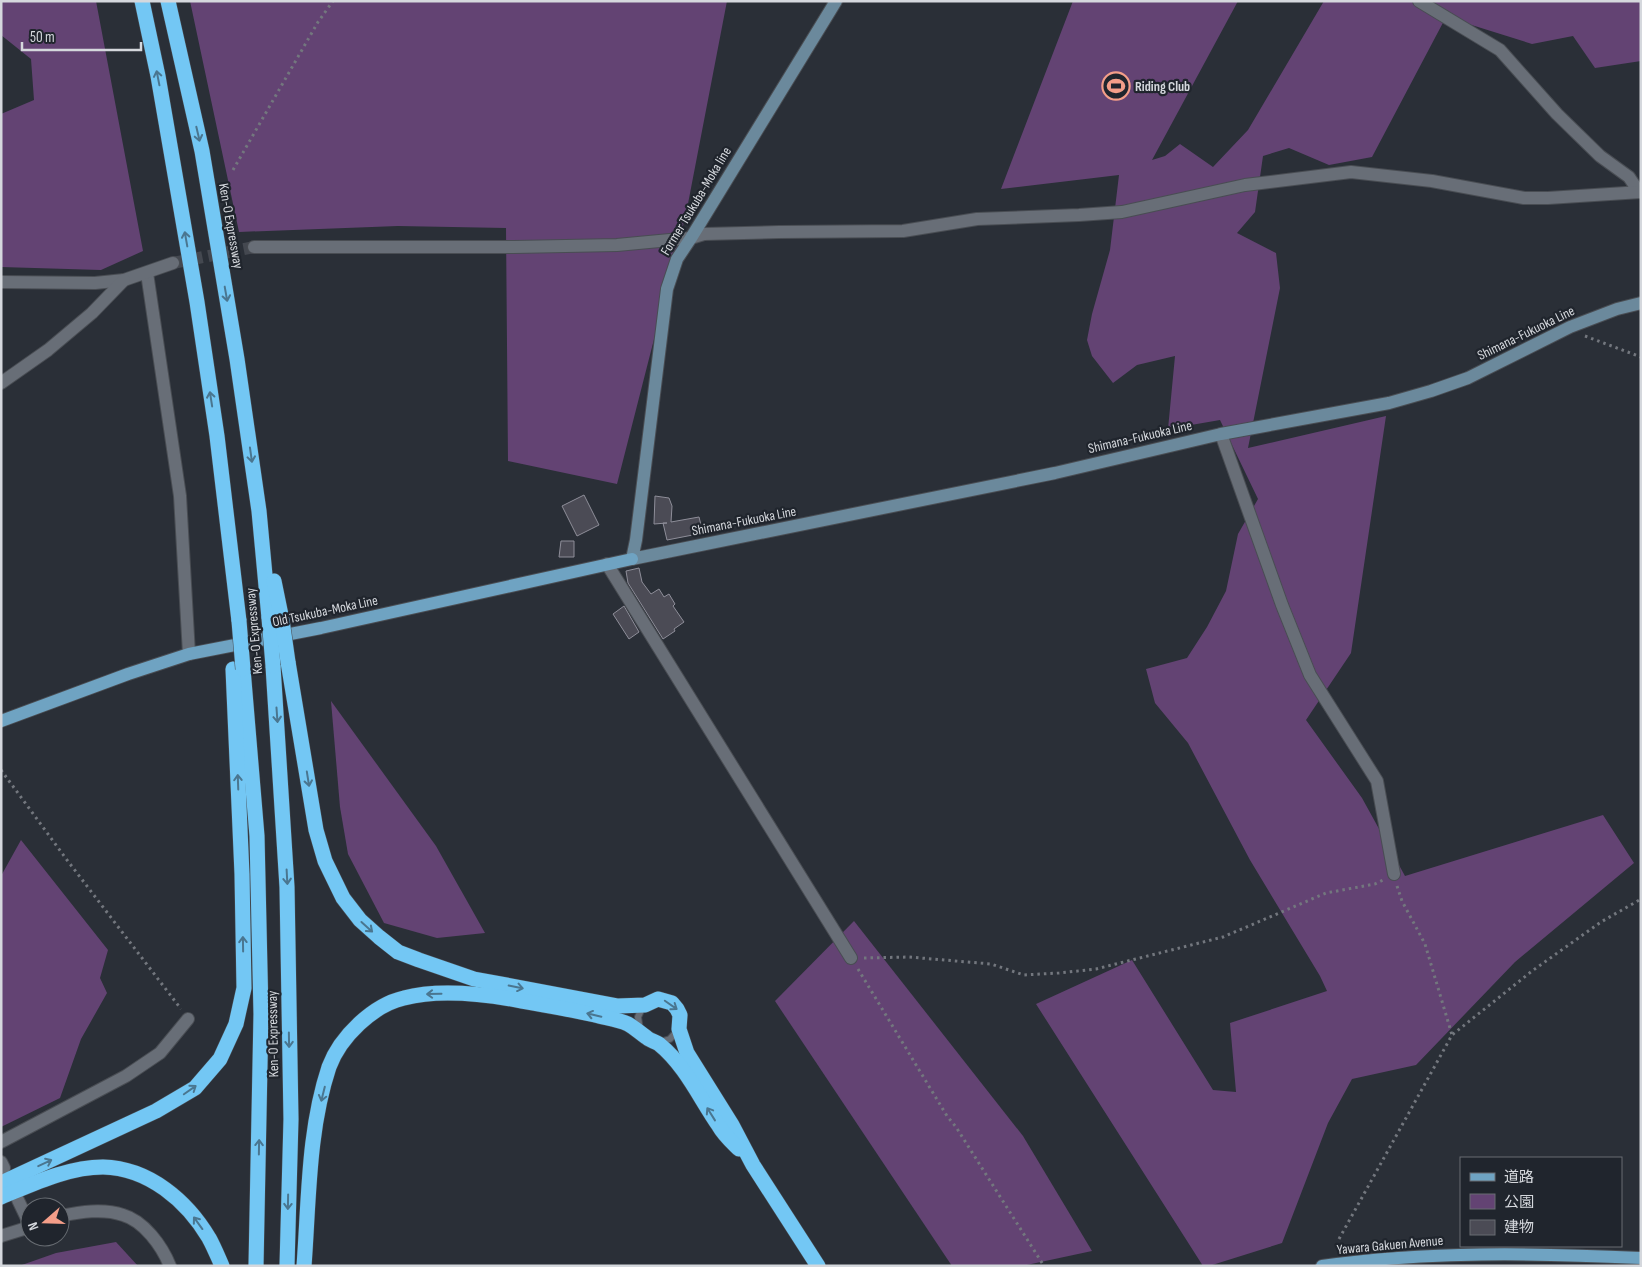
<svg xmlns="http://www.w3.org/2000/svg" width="1642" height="1267" viewBox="0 0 1642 1267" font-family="'Sofia Sans Condensed','Noto Sans JP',sans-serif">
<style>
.green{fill:#634373}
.building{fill:#4b4b55;stroke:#8e8e99}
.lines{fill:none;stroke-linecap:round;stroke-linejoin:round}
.street-tunnel{stroke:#444850;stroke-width:12;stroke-dasharray:12 6;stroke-linecap:butt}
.lane-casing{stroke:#494d53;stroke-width:8}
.street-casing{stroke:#494d53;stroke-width:14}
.secondary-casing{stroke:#494d53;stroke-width:14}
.primary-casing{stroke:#494d53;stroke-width:14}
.highway-casing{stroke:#494d53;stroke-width:16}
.path{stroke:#73777e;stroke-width:3;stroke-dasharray:2.5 4;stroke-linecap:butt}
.lane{stroke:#686e77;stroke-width:6}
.street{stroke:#686e77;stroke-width:12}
.secondary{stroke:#6b899c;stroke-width:12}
.primary{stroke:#6fa3c2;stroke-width:12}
.highway{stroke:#73c7f4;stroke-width:15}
.highway-bridge-casing{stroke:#494d53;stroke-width:16;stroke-linecap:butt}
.highway-bridge{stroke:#73c7f4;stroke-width:15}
.oneway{stroke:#4a7690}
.labels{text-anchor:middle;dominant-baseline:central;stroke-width:4.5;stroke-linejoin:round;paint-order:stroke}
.poi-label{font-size:14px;font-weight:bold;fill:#d5d8dd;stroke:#20252d;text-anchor:start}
.street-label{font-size:14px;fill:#d5d8dd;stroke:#20252d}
</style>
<rect width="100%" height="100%" fill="#2a2f37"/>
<g class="green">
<path d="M1 1H96L143 251 101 270 1 267V114L34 100 31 59 1 35Z"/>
<path d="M190 1H727L686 214 617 484 508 461 506 228 398 226 239 232Z"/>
<path d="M1073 1H1238L1152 160 1165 156 1180 144 1213 167 1248 130 1324 1H1641V61L1595 68 1573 36 1532 44 1446 17 1372 157 1329 165 1289 148 1263 156 1255 212 1237 233 1276 253 1280 288 1248 448 1386 416 1351 653 1306 720 1362 798 1405 876 1603 815 1634 863 1515 962 1416 1065 1352 1079 1328 1123 1282 1243 1209 1266H1203L1036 1004 1132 960 1213 1090 1236 1092 1230 1023 1327 991 1320 976 1250 860 1188 743 1155 703 1146 669 1187 658 1207 627 1226 591 1238 534 1258 499 1220 420 1168 429 1175 356 1137 365 1113 383 1092 356 1087 340 1092 314 1110 250 1119 175 1001 189Z"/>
<path d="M331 701 436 846 485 933 437 938 384 923 348 854 340 807Z"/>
<path d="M21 840 108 950 100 978 107 993 81 1039 60 1098 1 1127V876Z"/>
<path d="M854 921 1023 1136 1092 1251 1022 1266H952L775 1001Z"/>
<path d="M116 1242 138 1266H19L56 1253Z"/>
</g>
<g class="building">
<path d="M584 495 599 525 577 536 562 506Z"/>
<path d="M655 496 669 498 672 506 671 522 699 517 703 533 667 540 663 523H667L654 524Z"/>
<path d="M561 541H574V557H559Z"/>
<path d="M639 568 642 582 651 594 659 589 664 597 669 594 675 604 673 606 684 622 674 629 675 631 663 639 628 583 626 571Z"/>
<path d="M624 606 639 632 629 639 613 614Z"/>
</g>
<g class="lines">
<path class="street-tunnel" d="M173 263 254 247"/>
<g class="lane-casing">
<g id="lane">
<path d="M640 1030 638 1017 643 1006"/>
<path d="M660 1042 670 1039 678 1030"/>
</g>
</g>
<g class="street-casing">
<g id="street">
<path d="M1419 1 1500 50 1557 114 1600 156 1629 177 1639 192"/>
<path d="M254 247H514L617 245 691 238 704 234 779 232 903 231 977 219 1079 215 1122 212 1245 185 1351 172 1432 181 1524 198H1548L1641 192"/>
<path d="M147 273 180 496 189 654"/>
<path d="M1 282 95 283 124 280 173 263"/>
<path d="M1 383 48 350 92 313 124 280"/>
<path d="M1221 434 1282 605 1310 675 1377 781 1394 874"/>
<path d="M607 564 851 958"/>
<path d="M1 1142 126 1076 160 1053 188 1019"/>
<path d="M1 1162 4 1168"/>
<path d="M18 1200 30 1225"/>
<path d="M60 1216C80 1212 103 1208 123 1215 144 1221 162 1246 170 1266"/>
<path d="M1 1236 30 1227"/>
</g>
</g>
<g class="secondary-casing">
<path id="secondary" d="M836 1 691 238 677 259 667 289 636 540 632 559 1055 473 1221 434 1389 403 1431 391 1468 378 1570 327 1617 309 1641 303"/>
</g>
<g class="primary-casing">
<g id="primary">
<path d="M1 721 128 674 189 654 321 628 632 559"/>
<path d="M1322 1266C1428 1251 1534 1253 1641 1258"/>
</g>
</g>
<g class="highway-casing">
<g id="highway">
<path d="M142 1 158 76 197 302 217 436 239 621"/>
<path d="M168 1 202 151 237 359 259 511 269 618"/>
<path d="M274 581 282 620"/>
<path d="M288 662 316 830 325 861 343 898 360 920 379 937 398 952 419 960 474 979 618 1006 645 1005 658 999 672 1003 677 1009 680 1015 679 1029 687 1053 732 1125 753 1165 818 1266"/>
<path d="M273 666 287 887 291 1119 287 1266"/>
<path d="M243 669 257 836 261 1014 256 1266"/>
<path d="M1 1183 156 1111 195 1088 220 1059 236 1024 244 988 242 874 233 669"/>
<path d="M1 1197C33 1184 68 1167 103 1167 149 1168 187 1201 209 1238 214 1247 218 1257 222 1266"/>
<path d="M304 1266C309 1200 308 1130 329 1067 340 1037 373 1005 404 998 438 989 483 994 517 1000 543 1005 569 1009 595 1015 606 1018 618 1019 628 1024 635 1028 640 1033 646 1037 650 1041 655 1041 659 1044 686 1066 700 1099 719 1126 724 1135 732 1142 739 1149"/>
</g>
</g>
<g class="path">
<path d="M233 170 318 22 333 1"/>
<path d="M1585 336 1641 357"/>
<path d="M1 770 67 860 181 1009"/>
<path d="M1397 886 1402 901 1425 944 1452 1035"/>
<path d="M864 958 909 957 991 964 1024 975 1059 973 1096 969 1223 937 1326 893 1375 884 1383 880"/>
<path d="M858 969 947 1116 956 1127 1044 1266"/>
<path d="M1339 1239 1452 1035 1532 971 1601 922 1641 899"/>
</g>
<use href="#lane" class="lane"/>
<use href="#street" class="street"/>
<use href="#secondary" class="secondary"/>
<use href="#primary" class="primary"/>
<use href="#highway" class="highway"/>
<g class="highway-bridge-casing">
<g id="highway-bridge">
<path d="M269 618 273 666"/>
<path d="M282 620 288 662"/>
<path d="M239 621 243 669"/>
</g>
</g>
<use href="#highway-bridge" class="highway-bridge"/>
</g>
<defs><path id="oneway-shaft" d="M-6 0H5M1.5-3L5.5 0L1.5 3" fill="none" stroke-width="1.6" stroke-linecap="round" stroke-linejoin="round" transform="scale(1.25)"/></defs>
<g class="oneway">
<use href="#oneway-shaft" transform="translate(158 78) rotate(-101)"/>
<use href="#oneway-shaft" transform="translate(198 134) rotate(77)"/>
<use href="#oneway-shaft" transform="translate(186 239) rotate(-100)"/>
<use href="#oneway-shaft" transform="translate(226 294) rotate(80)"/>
<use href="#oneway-shaft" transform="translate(211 399) rotate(-99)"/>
<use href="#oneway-shaft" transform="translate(251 455) rotate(82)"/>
<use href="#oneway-shaft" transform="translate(277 715) rotate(86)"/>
<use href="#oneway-shaft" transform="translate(308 779) rotate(81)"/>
<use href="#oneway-shaft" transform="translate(238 782) rotate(-92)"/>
<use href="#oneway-shaft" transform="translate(287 877) rotate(87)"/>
<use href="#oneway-shaft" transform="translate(367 927) rotate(42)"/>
<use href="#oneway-shaft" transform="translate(243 944) rotate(-91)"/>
<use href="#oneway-shaft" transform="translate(516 987) rotate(11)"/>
<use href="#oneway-shaft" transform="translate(434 994) rotate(179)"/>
<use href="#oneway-shaft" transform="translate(671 1005) rotate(35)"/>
<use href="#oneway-shaft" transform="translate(594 1015) rotate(-167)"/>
<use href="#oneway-shaft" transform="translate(289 1040) rotate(89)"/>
<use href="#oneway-shaft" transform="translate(190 1090) rotate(-35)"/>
<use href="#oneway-shaft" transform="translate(323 1094) rotate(104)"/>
<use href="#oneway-shaft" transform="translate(711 1114) rotate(-122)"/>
<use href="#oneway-shaft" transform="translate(259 1147) rotate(-89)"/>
<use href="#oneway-shaft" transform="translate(45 1163) rotate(-25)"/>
<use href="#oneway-shaft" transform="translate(288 1202) rotate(91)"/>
<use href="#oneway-shaft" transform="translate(198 1223) rotate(-126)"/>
</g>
<defs>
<g id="stadium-ring" transform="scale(1.4375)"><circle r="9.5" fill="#20252d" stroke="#f49e89" stroke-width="1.5"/><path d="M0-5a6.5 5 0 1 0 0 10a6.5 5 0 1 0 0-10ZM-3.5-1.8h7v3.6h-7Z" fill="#f49e89"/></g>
</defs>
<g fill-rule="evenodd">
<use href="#stadium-ring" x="1116" y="86"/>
</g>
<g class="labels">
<g class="poi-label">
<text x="1135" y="86">Riding Club</text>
</g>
<g class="street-label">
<text transform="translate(696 201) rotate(-59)">Former Tsukuba-Moka line</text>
<text transform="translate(231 226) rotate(80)">Ken-O Expressway</text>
<text transform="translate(1526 333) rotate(-26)">Shimana-Fukuoka Line</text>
<text transform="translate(1140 437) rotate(-13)">Shimana-Fukuoka Line</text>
<text transform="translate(744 521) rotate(-11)">Shimana-Fukuoka Line</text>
<text transform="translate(325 611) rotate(-12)">Old Tsukuba-Moka Line</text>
<text transform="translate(254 631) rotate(-95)">Ken-O Expressway</text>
<text transform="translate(273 1034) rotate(-91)">Ken-O Expressway</text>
<text transform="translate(1390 1245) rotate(-5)">Yawara Gakuen Avenue</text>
</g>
</g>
<rect width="1642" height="1267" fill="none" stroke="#d5d8dd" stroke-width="5"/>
<rect x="1460" y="1157" width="162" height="90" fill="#20252d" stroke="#686d73"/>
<rect x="1470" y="1173" width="25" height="8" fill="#6fa3c2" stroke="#686d73"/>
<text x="1504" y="1182" font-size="15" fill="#d5d8dd">道路</text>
<rect x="1470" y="1194" width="25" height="15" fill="#634373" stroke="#686d73"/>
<text x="1504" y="1207" font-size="15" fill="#d5d8dd">公園</text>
<rect x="1470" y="1220" width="25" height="15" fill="#4b4b55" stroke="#686d73"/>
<text x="1504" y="1232" font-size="15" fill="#d5d8dd">建物</text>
<g transform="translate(45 1222) rotate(250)"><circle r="24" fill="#20252d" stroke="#686d73"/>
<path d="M0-4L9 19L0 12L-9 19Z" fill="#f49e89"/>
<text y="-8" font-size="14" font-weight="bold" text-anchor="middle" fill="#d5d8dd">N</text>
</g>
<path d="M22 42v8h119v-8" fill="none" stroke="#d5d8dd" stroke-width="2.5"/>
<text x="30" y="42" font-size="15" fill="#d5d8dd" stroke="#20252d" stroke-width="4" paint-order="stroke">50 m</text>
</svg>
